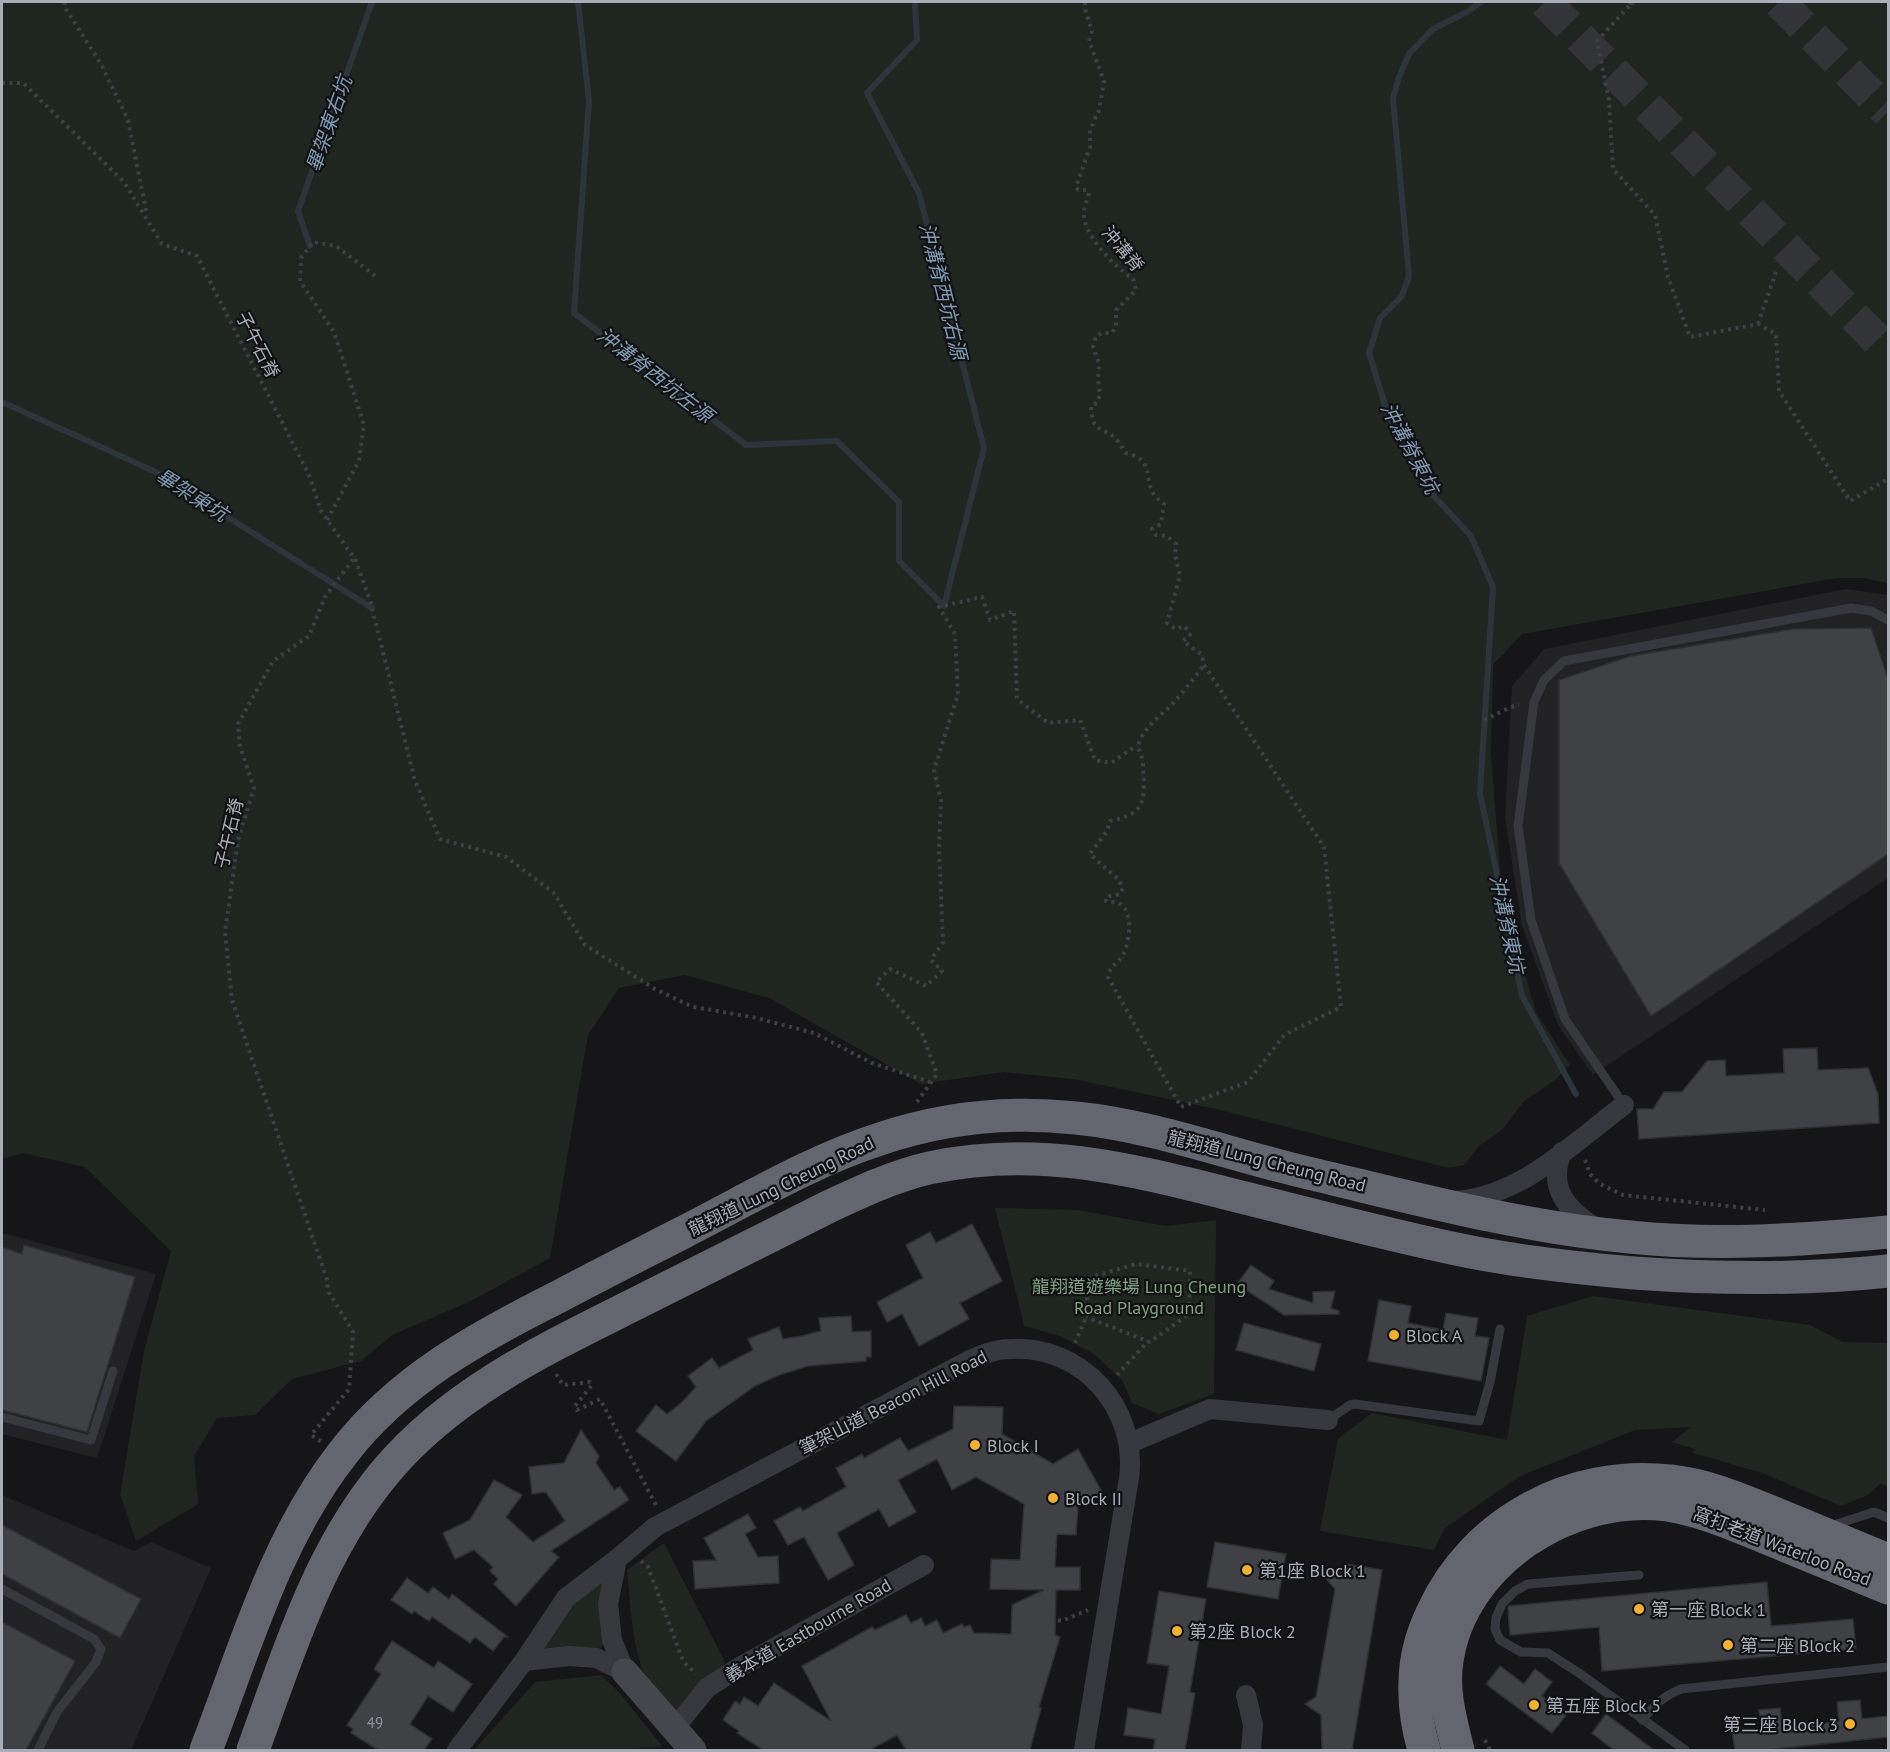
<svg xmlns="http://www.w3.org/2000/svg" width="1890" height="1752" viewBox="0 0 1890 1752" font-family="'PT Sans','Noto Sans TC',sans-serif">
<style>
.built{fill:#222225}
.green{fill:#1e261f}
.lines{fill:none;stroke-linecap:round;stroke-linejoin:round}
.stream{stroke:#2c353c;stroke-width:6}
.building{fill:#404145;stroke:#303034;stroke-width:1.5}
.highway-tunnel{stroke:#333438;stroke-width:33;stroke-dasharray:33 16;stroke-linecap:butt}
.path{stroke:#3d3f44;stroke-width:4;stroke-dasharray:3 4.5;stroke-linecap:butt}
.lane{stroke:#37383d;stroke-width:9}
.street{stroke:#37383d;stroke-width:20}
.secondary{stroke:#45474d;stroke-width:27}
.highway{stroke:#63666e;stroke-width:33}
.poi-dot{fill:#f2b134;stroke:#111113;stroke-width:2}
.labels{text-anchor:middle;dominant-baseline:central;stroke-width:4.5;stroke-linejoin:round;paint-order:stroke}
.number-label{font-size:15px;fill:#8e929b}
.street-label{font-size:18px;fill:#a8adb8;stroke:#111113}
.park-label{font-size:18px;fill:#7fa381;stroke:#111113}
.poi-label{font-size:18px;fill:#a8adb8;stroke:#111113;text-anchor:start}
.water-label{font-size:20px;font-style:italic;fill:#7f9bb3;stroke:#111113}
</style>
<rect width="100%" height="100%" fill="#161618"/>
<g class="built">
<path d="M1846 589 1888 595V878L1593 1075 1558 1025 1522 925 1505 818 1512 686 1544 649Z"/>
<path d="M2 1233 156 1274 97 1458 2 1434Z"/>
<path d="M2 1495 134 1551 151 1542 211 1568 131 1750H2Z"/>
</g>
<g class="green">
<path d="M2 2H1888V583L1864 578H1837L1522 634 1493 665 1491 754 1502 896 1536 1012 1570 1065 1554 1081 1523 1102 1503 1129 1479 1146 1464 1165 1449 1168 1216 1109 1073 1079 1003 1072 921 1084 769 998 685 975 619 988 588 1035 550 1258 471 1301 392 1335 361 1361 292 1379 255 1415 217 1418 194 1456 198 1504 136 1541 120 1495 144 1351 171 1251 85 1167 23 1153 2 1159Z"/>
<path d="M995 1208 1077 1210 1166 1226 1216 1220 1214 1394 1159 1414 1132 1403 1122 1380 1094 1354 1060 1336 1024 1326Z"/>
<path d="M1593 1296 1810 1325 1843 1342 1888 1343V1486L1880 1484 1868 1495 1841 1506 1762 1473 1693 1453 1695 1449 1672 1442 1691 1427 1635 1430 1520 1476 1445 1528 1434 1550 1320 1531 1338 1439 1372 1413 1507 1440 1527 1316Z"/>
<path d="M664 1543 725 1662 720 1672 673 1719C666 1710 659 1702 653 1693 632 1657 631 1611 627 1570Z"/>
<path d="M602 1582 605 1586 604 1644 600 1649 593 1652 544 1650 543 1645 577 1599Z"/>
<path d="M601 1675 619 1692 663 1747 604 1750H474L535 1682Z"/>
</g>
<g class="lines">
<g class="stream">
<path d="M578 2 589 101 574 313 746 445 837 441 899 502V561L944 606"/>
<path d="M915 2 917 40 867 93 919 193 984 448 944 606"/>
<path d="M1481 2 1467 12 1433 29 1409 54 1399 77 1393 98 1409 276 1402 296 1380 318 1369 353 1388 415 1431 493 1471 536 1493 587 1480 793 1522 996 1576 1094"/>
<path d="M310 246 298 211 372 2"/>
<path d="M2 402 156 472 372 608"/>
</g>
</g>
<g class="building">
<path d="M1871 628 1888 679V854L1651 1016 1559 863V680L1631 656 1793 629Z"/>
<path d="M1817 1048 1818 1070 1868 1068 1878 1094 1879 1123 1639 1139 1637 1109H1653L1664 1092H1682L1707 1061 1725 1060 1726 1076 1784 1073 1783 1049Z"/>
<path d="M972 1224 1002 1281 960 1303 969 1319 919 1346 902 1314 887 1322 877 1302 923 1278 906 1245 930 1232 936 1243Z"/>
<path d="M24 1245 135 1277 87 1432 2 1410V1247L22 1254Z"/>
<path d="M1251 1265 1274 1281 1269 1289 1313 1303V1292L1335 1291 1331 1308 1339 1311V1314L1284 1315 1237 1284Z"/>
<path d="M1379 1300 1411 1306 1408 1323 1443 1330 1446 1313 1478 1318 1475 1336 1489 1338 1481 1381 1368 1361Z"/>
<path d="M851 1316 852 1332 871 1331V1357H866V1361L808 1366 779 1375 755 1386 706 1421 676 1461 636 1431 656 1405 667 1414 682 1402 696 1387 688 1376 712 1358 719 1368 753 1350 748 1339 779 1327 783 1339 802 1336 821 1331 819 1318Z"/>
<path d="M1244 1323 1321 1344 1314 1371 1236 1350Z"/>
<path d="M954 1406 1003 1407 1002 1434 1053 1464 1078 1449 1102 1492 1078 1507 1076 1535 1057 1534 1055 1567H1080V1590H1056L1055 1635 1060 1637 1039 1707 1041 1708 1030 1750H906L897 1735 873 1748 876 1750H763L737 1733 739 1731 723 1720 735 1701 740 1704 744 1697 758 1706 774 1683 831 1721 802 1666 872 1627 875 1630 906 1615 911 1623 921 1618 925 1626 937 1620 943 1633 962 1624 964 1627 970 1625 974 1633 1011 1634 1012 1605 1044 1590 990 1589 991 1559 1020 1560 1024 1504 976 1477 952 1490 937 1459 898 1480 916 1512 889 1527 879 1509 837 1533 854 1565 828 1580 804 1537 788 1545 774 1521 800 1507 803 1511 846 1487 836 1468 862 1454 864 1458 900 1438 908 1451 953 1429Z"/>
<path d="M581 1430 599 1456 596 1463 614 1490 620 1487 629 1500 551 1551 559 1557 516 1606 494 1584 498 1579 490 1571 493 1567 474 1550 455 1559 443 1533 470 1520 494 1480 522 1495 506 1517 533 1542 565 1521 546 1492 532 1494 529 1467 564 1463Z"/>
<path d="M748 1514 756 1528 745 1534 758 1557 778 1556 779 1583 695 1589 693 1561 716 1560 704 1538Z"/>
<path d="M2 1525 141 1599 120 1638 2 1574Z"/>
<path d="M1215 1542 1286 1554 1278 1599 1207 1587Z"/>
<path d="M1347 1564 1382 1570 1352 1750H1322L1321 1715 1305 1704 1316 1697 1335 1589 1323 1575 1346 1572Z"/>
<path d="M407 1578 428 1593 433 1587 449 1599 452 1594 508 1637H504L493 1651 475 1637 470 1643 432 1617 429 1621 414 1611 412 1614 391 1600Z"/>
<path d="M1767 1582 1771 1626 1853 1619 1856 1649 1602 1671 1599 1627 1510 1635 1508 1608 1509 1606Z"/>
<path d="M1159 1591 1206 1599 1190 1692 1195 1693 1185 1750H1153L1155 1739 1124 1735 1128 1708 1161 1714 1169 1666 1147 1663Z"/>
<path d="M2 1622 75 1661 26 1750H2Z"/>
<path d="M392 1641 434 1668 438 1661 472 1684 453 1712 428 1696 410 1724 432 1739 424 1750H378L351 1733 353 1729 347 1725 381 1674 374 1669Z"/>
<path d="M1500 1666 1524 1684 1535 1669 1552 1682 1542 1696 1567 1714 1552 1733 1486 1684Z"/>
<path d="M1860 1700 1862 1719 1888 1716V1737L1765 1750H1735L1732 1731 1761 1728 1759 1710 1780 1708 1782 1728 1839 1721 1837 1702Z"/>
<path d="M1606 1714 1654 1750H1614L1592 1733Z"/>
</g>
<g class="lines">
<g class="highway-tunnel">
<path d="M1545 2 1888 351"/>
<path d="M1779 2 1888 112"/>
</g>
<g class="path">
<path d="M65 2 64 6 101 64 128 120 147 216"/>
<path d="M1085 2V9L1092 31 1089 41 1104 81 1099 110 1090 130V147L1076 187 1078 190H1086L1089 193C1088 199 1084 205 1084 211 1081 234 1116 268 1133 279L1136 290 1116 310V326L1112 333H1103L1096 336 1093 347 1099 364 1098 379 1100 395 1097 403 1091 406C1092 435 1102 425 1117 440 1121 444 1122 449 1126 453 1158 461 1141 482 1157 498 1159 501 1162 502 1164 504L1161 524 1152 529 1156 535 1167 536 1176 544 1175 555 1180 575 1167 623 1175 629 1185 626 1190 635 1183 641 1202 655 1204 665 1324 847 1341 1007 1284 1035 1248 1082 1181 1107 1108 977C1111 964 1114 967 1121 958 1129 947 1135 912 1120 904 1117 902 1110 902 1106 901V897L1120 894 1123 888 1118 879 1090 854 1107 831 1110 821C1149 813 1144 798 1143 764 1143 754 1135 749 1141 738 1149 722 1164 714 1175 701 1185 690 1195 677 1204 665"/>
<path d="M1631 2 1629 6 1634 2"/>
<path d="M1629 6 1597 41 1609 100 1613 169 1655 215 1668 277 1690 337 1758 324 1776 334 1779 391 1850 501 1888 479"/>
<path d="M2 83H23L124 182 162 244 197 256 309 475 321 511 354 558 325 597 309 636 273 661 238 724 240 746 254 788 238 840 225 932 232 1000 327 1280 328 1291 353 1332 349 1389 311 1435 322 1442"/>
<path d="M1758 324 1776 272"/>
<path d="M327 520 359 461 364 425 334 332 300 281 301 258 313 242 336 246 378 278"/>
<path d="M355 559 370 600 415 781 440 839 506 857 554 893 585 945 655 989 693 1007 752 1017 814 1033 872 1063 930 1082"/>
<path d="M1484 720 1511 707 1519 705"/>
<path d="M917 1102 937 1074 922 1033 876 982 890 969 926 986 942 971 931 960 943 942 939 848 941 800 934 770 958 694 955 634 939 607 982 597 990 620 1014 611 1017 699 1048 723 1080 720 1095 760 1111 763 1137 745"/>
<path d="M1585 1160 1590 1174 1600 1184 1623 1195 1765 1210"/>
<path d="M1075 1343 1086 1317 1088 1278 1136 1264 1190 1271 1189 1314 1150 1342 1086 1317"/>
<path d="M556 1374 563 1385 590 1382 592 1385 575 1406 577 1410 600 1399 656 1505"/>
<path d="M1117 1375 1148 1341"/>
<path d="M641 1561 648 1567 683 1661 696 1674"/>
<path d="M1058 1620 1062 1621 1088 1610"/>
<path d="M1485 1740 1490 1750"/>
</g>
<g class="lane">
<path d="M1624 1105 1565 1019 1531 920 1518 826 1534 702 1544 680 1564 661 1851 608 1871 611 1888 620"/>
<path d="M2 1417 91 1440 113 1371"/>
<path d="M1328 1420 1350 1405 1355 1404 1479 1421 1490 1382 1500 1329"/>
<path d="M1831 1526 1874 1512 1888 1518"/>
<path d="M1639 1575 1528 1584 1515 1591 1502 1604 1496 1618 1495 1629 1500 1640 1521 1652 1548 1653 1579 1673 1685 1750"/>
<path d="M2 1589 94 1639 101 1649 96 1662 57 1712 38 1750"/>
<path d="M1642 1720C1654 1706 1663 1696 1681 1689L1888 1667"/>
</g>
<g class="street">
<path d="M1562 1152C1547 1188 1567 1210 1596 1228"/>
<path d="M1454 1201C1521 1197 1573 1143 1624 1105"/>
<path d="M1130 1443 1210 1409 1328 1420"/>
<path d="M617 1559 608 1604 612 1640 625 1672"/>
<path d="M524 1661 569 1656 596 1658 625 1672"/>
<path d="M1246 1695 1253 1725 1251 1750"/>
<path d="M673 1730 707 1688 738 1668 924 1565"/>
<path d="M457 1750 524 1661 566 1598 617 1559 655 1527 966 1362C981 1355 995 1349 1011 1349 1082 1345 1138 1408 1129 1478L1084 1750"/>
</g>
<path class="secondary" d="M625 1672 693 1750"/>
<g class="highway">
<path d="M206 1750C245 1649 275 1540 343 1453 399 1380 478 1337 558 1297 599 1275 641 1254 682 1233 747 1200 811 1161 880 1139 942 1118 1010 1111 1076 1118 1155 1126 1231 1155 1308 1173 1414 1198 1521 1227 1630 1237 1716 1246 1803 1240 1888 1232"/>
<path d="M253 1750C288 1654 319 1550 387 1470 452 1393 545 1349 633 1305 698 1272 763 1240 828 1207 860 1192 894 1176 929 1168 1035 1145 1126 1168 1229 1194 1306 1213 1383 1234 1461 1250 1518 1262 1576 1268 1634 1273 1719 1279 1804 1280 1888 1271"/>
<path d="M1424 1750C1418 1729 1414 1706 1415 1683 1415 1659 1422 1634 1432 1613 1474 1521 1571 1470 1670 1481 1709 1485 1744 1501 1779 1515 1815 1530 1852 1545 1888 1560"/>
<path d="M1458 1750C1451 1722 1442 1691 1447 1661 1461 1562 1571 1492 1667 1505 1706 1511 1742 1528 1779 1543 1815 1558 1852 1573 1888 1588"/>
</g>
</g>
<g class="poi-dot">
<circle cx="1394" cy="1335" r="6"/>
<circle cx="975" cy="1445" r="6"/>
<circle cx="1053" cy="1498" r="6"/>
<circle cx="1247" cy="1570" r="6"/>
<circle cx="1639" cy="1609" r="6"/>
<circle cx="1177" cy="1631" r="6"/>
<circle cx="1728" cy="1645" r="6"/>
<circle cx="1534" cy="1705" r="6"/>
<circle cx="1850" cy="1724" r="6"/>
</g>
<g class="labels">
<g class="number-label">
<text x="375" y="1722">49</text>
</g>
<g class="street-label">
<text transform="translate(1123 249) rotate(50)">沖溝脊</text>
<text transform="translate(258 345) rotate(63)">子午石脊</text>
<text transform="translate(229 833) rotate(-77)">子午石脊</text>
<text transform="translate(1267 1161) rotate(14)">龍翔道 Lung Cheung Road</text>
<text transform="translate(781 1186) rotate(-26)">龍翔道 Lung Cheung Road</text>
<text transform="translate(893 1402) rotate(-27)">筆架山道 Beacon Hill Road</text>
<text transform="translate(1782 1546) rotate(21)">窩打老道 Waterloo Road</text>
<text transform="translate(808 1630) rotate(-30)">義本道 Eastbourne Road</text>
</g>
<g class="park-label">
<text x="1139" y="1286">龍翔道遊樂場 Lung Cheung<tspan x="1139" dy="21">Road Playground</tspan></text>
</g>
<g class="poi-label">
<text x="1406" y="1335">Block A</text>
<text x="987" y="1445">Block I</text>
<text x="1065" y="1498">Block II</text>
<text x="1259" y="1570">第1座 Block 1</text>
<text x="1651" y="1609">第一座 Block 1</text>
<text x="1189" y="1631">第2座 Block 2</text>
<text x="1740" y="1645">第二座 Block 2</text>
<text x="1546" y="1705">第五座 Block 5</text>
<text x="1838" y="1724" text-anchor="end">第三座 Block 3</text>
</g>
<g class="water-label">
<text transform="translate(329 124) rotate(-71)">畢架東右坑</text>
<text transform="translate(943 291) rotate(76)">沖溝脊西坑右源</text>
<text transform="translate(655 375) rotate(38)">沖溝脊西坑左源</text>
<text transform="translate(1410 448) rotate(62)">沖溝脊東坑</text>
<text transform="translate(192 495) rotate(32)">畢架東坑</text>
<text transform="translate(1507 924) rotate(78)">沖溝脊東坑</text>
</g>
</g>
<rect width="1890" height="1752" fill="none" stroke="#a8adb8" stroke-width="6"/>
</svg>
